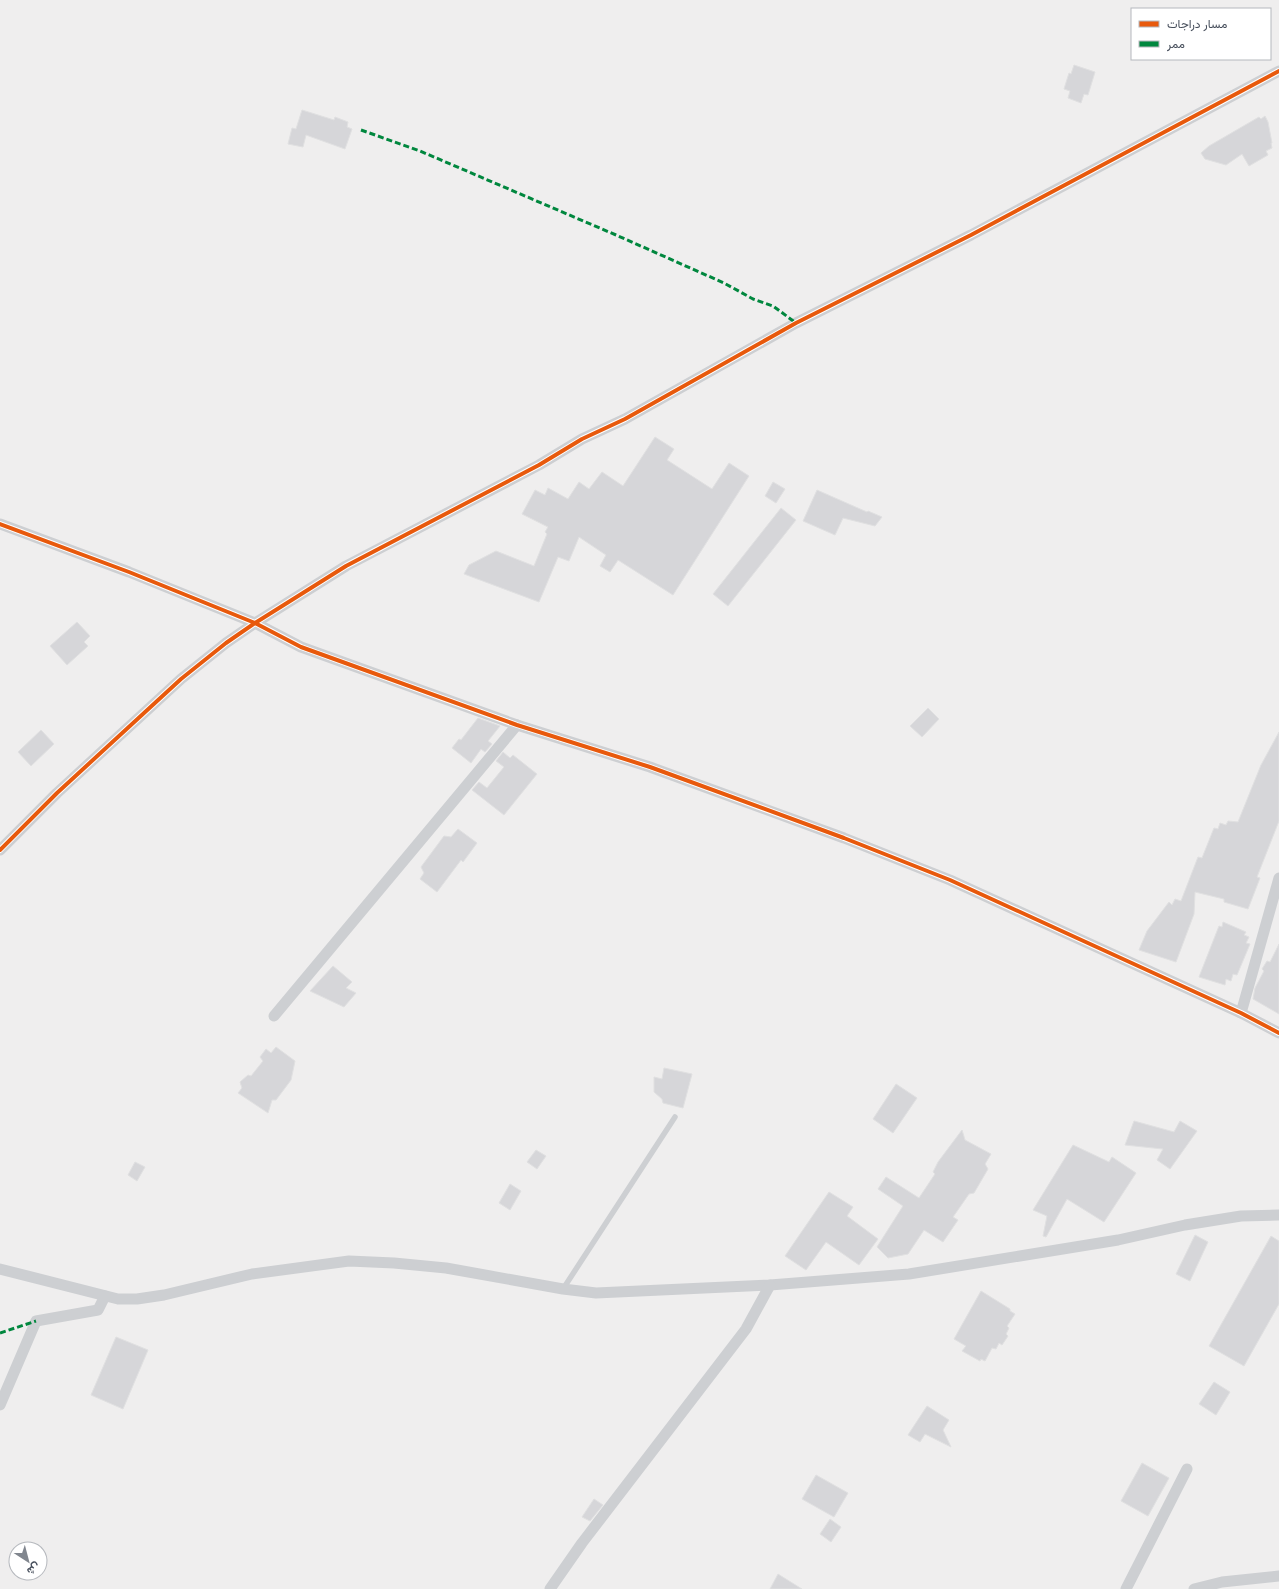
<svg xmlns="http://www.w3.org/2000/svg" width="1279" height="1589" viewBox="0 0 1279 1589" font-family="'Noto Sans',Vazirmatn,sans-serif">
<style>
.building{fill:#d6d6d9;stroke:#e0e0e1}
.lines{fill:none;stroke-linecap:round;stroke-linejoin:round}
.lane{stroke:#cdcfd2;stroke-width:5.5}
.street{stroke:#cdcfd2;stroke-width:11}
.quiet{stroke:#00873e;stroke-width:3;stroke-dasharray:6 3;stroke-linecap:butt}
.cycleway-casing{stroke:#fff;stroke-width:6}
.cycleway{stroke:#e8590c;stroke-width:4}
</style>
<rect width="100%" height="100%" fill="#efeeee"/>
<g class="building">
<path d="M1074 65 1095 72 1088 95 1084 94 1081 103 1068 98 1070 91 1064 89 1069 73 1071 74Z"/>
<path d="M302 110 334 120 335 117 348 122 347 127 352 129 345 149 306 135 303 147 288 144 292 128 296 129Z"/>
<path d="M1265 116 1268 122 1272 143H1271L1272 148 1266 151 1268 155 1249 166 1242 154 1226 165 1205 159 1201 153 1209 146 1259 117 1261 119Z"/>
<path d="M655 437 674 449 667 460 712 489 729 463 749 476 673 595 618 560 610 572 600 566 606 555 579 537 569 561 558 557 539 602 464 574 469 565 496 551 534 566 547 534 545 532 548 527 522 514 535 490 545 495 548 488 568 499 579 482 589 489 602 472 623 486Z"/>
<path d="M773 482 785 489 776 503 765 496Z"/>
<path d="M817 490 867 512 868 511 882 517 875 526 843 518 835 535 803 521Z"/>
<path d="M781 508 796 520 728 606 713 594Z"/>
<path d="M77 622 90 636 84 642 88 646 67 665 50 646Z"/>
<path d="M928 708 939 719 922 737 910 726Z"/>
<path d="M478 718 500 726 488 741 492 744 485 752 481 749 471 763 452 748 459 739 461 740Z"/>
<path d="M41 730 54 744 31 766 18 752Z"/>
<path d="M1279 732V821L1257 877 1260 878 1248 909 1224 902V899L1195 892 1194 914 1176 962 1139 950 1147 931 1169 902 1172 905 1175 899 1181 901 1198 857 1202 858 1214 828 1218 829 1220 823 1226 825 1228 821 1238 822 1261 765Z"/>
<path d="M503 752 510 758 513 755 537 774 504 815 472 790 479 782 487 788 504 767 496 761Z"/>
<path d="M458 829 477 843 463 862 461 860 437 892 420 879 424 873 421 867 444 836 451 837Z"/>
<path d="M1223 922 1246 932 1244 935 1249 937 1246 943 1250 944 1237 975 1233 974 1231 981 1226 979 1225 985 1199 977 1219 926 1222 927Z"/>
<path d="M1279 944V1014L1253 999 1255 988 1264 971 1262 969 1267 961 1270 962Z"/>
<path d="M333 966 352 982 346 988 356 993 344 1007 310 991Z"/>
<path d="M276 1047 295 1061 291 1080 276 1100H272L268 1113 238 1093 242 1088 240 1082 248 1075 251 1076 263 1061 260 1057 266 1049 271 1053Z"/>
<path d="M664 1068 692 1074 683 1108 663 1103 662 1099 654 1092V1077L662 1079Z"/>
<path d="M896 1084 917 1098 893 1133 873 1119Z"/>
<path d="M1134 1121 1174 1132 1180 1121 1197 1131 1170 1169 1157 1160 1163 1149 1125 1145Z"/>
<path d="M962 1130 965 1140 991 1154 985 1164 988 1169 974 1193 969 1194 953 1217 958 1220 943 1242 924 1230 908 1254 888 1258 877 1247 903 1206 878 1189 886 1177 919 1198 935 1174 933 1172 938 1162Z"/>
<path d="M1073 1145 1109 1162 1112 1157 1136 1173 1104 1222 1067 1199 1046 1237 1043 1236 1047 1216 1033 1210Z"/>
<path d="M536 1150 546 1156 537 1169 527 1162Z"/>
<path d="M135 1162 145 1167 137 1181 128 1175Z"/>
<path d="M510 1184 521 1191 510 1210 499 1203Z"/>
<path d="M829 1192 853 1207 847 1216 878 1239 859 1265 826 1242 806 1270 785 1256Z"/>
<path d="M1195 1235 1208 1242 1190 1281 1176 1274Z"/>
<path d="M1271 1236 1279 1241V1304L1244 1366 1209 1346Z"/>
<path d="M981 1291 1010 1309V1311L1015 1314 1007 1326 1009 1328 1006 1334 1008 1336 1002 1345 999 1343 996 1349 992 1348 985 1361 981 1359 980 1361 962 1351 966 1346 954 1339Z"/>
<path d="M116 1337 148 1350 123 1409 91 1395Z"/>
<path d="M1214 1382 1230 1392 1216 1415 1199 1404Z"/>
<path d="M927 1406 949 1420 943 1430 951 1447 925 1434 920 1442 908 1435Z"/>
<path d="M1142 1463 1169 1478 1148 1516 1121 1501Z"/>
<path d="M816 1475 848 1493 834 1517 802 1499Z"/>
<path d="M594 1499 603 1505 590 1521 582 1517Z"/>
<path d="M830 1519 841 1527 831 1542 820 1534Z"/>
<path d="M778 1574 802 1589H770Z"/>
</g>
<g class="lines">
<path class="lane" d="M563 1289 675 1117"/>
<g class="street">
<path d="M0 524 129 572 255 623 301 647 517 725 650 767 844 838 950 880 1241 1013 1279 1033"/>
<path d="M0 850 57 793 181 679 226 643 255 623 346 566 539 465 582 439 625 419 796 323 971 235 1279 71"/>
<path d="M1241 1013 1279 878"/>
<path d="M274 1016 517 725"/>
<path d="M0 1269 118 1299H137L164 1295 252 1274 349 1261 394 1263 446 1268 563 1289 596 1293 770 1285 909 1274 1118 1240 1185 1225 1241 1216 1279 1215"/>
<path d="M0 1405 36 1321 98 1310 105 1296"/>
<path d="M550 1589 582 1543 746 1329 770 1285"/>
<path d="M1126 1589 1187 1469"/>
<path d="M1194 1589 1222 1582 1279 1576"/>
</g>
<g class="quiet">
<path d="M361 130 420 151 616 235 724 283 753 299 773 306 796 323"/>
<path d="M0 1333 36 1321"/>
</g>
<g class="cycleway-casing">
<g id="cycleway">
<path d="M0 524 129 572 255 623 301 647 517 725 650 767 844 838 950 880 1241 1013 1279 1033"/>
<path d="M0 850 57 793 181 679 226 643 255 623 346 566 539 465 582 439 625 419 796 323 971 235 1279 71"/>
</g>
</g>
<use href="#cycleway" class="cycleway"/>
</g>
<rect x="1131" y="8" width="140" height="52" fill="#ffffff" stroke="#b5b8bd"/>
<rect x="1139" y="21" width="20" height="6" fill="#e8590c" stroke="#b5b8bd"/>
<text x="1167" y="28" font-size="12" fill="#464e5b">مسار دراجات</text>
<rect x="1139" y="41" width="20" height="6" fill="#00873e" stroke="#b5b8bd"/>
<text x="1167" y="48" font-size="12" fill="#464e5b">ممر</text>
<g transform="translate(28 1561) rotate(144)"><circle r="19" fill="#ffffff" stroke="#b5b8bd"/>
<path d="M0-3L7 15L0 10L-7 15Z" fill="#81868e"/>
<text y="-6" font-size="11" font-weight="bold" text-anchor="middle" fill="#464e5b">ش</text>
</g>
</svg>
